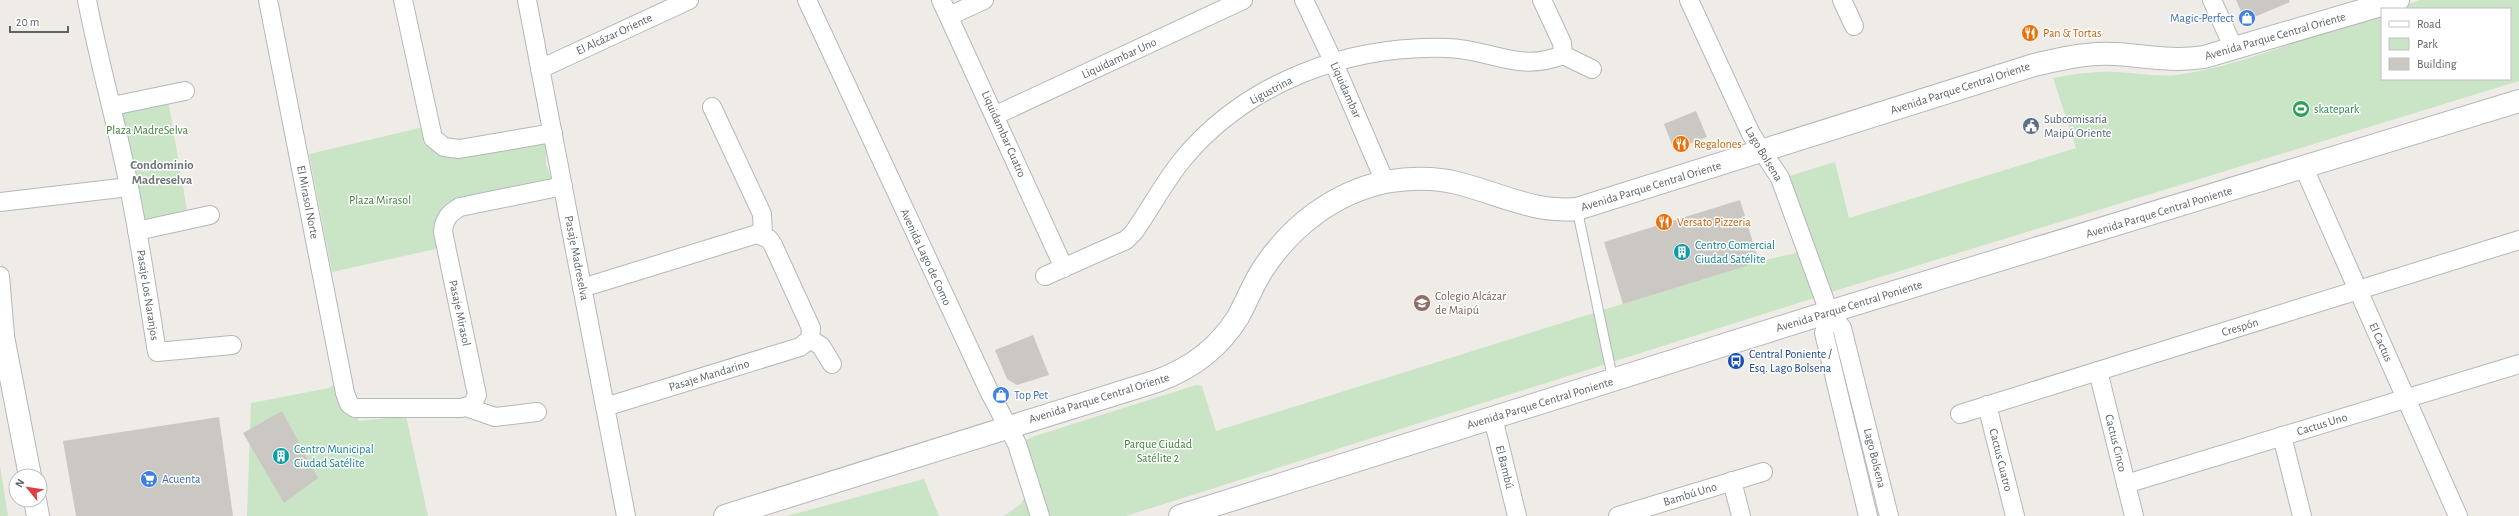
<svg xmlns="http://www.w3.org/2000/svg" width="2519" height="516" viewBox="0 0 2519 516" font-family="'Alegreya Sans',sans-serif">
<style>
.green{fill:#c9e5c5}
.building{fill:#cbc7c3}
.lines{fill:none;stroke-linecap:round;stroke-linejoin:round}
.service-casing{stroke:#b4b7ba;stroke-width:11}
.minor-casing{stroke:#b4b7ba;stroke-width:20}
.tertiary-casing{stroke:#b4b7ba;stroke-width:24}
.service{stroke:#fff;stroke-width:9}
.minor{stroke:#fff;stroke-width:18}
.tertiary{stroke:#fff;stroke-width:22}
.labels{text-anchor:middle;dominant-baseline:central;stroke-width:3;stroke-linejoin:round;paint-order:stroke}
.shop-label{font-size:12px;fill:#366cbe;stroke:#fff;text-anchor:start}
.food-label{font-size:12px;fill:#c56008;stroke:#fff;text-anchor:start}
.street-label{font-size:12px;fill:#5e6366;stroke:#fff}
.leisure-label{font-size:12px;fill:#27864d;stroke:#fff;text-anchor:start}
.service-label{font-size:12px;fill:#4e5e75;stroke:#fff;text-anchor:start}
.park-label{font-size:12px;fill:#40813a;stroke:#fff}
.culture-label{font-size:12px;fill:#0d838f;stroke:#fff;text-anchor:start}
.education-label{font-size:12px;fill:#785e54;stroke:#fff;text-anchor:start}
.transit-label{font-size:12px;fill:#164399;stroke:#fff;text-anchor:start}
.neighbourhood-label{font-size:13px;font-weight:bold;fill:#6f7578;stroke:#fff}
</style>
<rect width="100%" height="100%" fill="#efece7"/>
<g class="green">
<path d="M2421 0H2519V81L1828 293 1786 177 1835 162 1849 218 2076 148 2053 78C2074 74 2095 71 2116 72 2139 73 2160 78 2183 74 2252 63 2315 33 2382 12V79H2510V9H2392Z"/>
<path d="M168 100 188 216 139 227 118 108Z"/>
<path d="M424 127 433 144 546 141V165L551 177 547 183 461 198 440 248 332 272 309 154Z"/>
<path d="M1800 252 1814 298 1126 516H1043L1017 444 1035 436 1196 385 1202 386 1216 431 1760 261Z"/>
<path d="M338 381 359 421 406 416 428 516H247L251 403 329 388Z"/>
<path d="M0 466 8 516H0Z"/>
<path d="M924 479 939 516H787Z"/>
<path d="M1025 497 1031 516H1004L1021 504Z"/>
</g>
<g class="building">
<path d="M2236 0H2289L2290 2 2245 21Z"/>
<path d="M1696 111 1707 137 1674 150 1664 124Z"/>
<path d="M1740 200 1759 262 1623 304 1604 242Z"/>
<path d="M1033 335 1049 375 1017 385 1007 379 995 350Z"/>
<path d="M282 411 318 478 284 503 243 433Z"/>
<path d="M219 417 233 516H76L63 441Z"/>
</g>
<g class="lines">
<g class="service-casing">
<path id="service" d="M1577 209 1613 380"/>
</g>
<g class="minor-casing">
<g id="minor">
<path d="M87 0C99 63 117 124 129 187 140 241 148 297 157 352L232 345"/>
<path d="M268 0 345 393 349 404 355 408H461L472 405 477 395 443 232C444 219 449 213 460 207L563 186"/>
<path d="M403 0 433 138 444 147 459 149 553 133"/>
<path d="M527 0 626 516"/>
<path d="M807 0 989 391 1017 444 1040 516"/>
<path d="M941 0 1064 268"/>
<path d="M1304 0 1333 61 1385 182"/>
<path d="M1542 0 1562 43 1563 55"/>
<path d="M1689 0 1751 134 1780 178 1829 312 1842 328 1889 516"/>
<path d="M1842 0 1854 26"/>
<path d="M2212 0 2234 49"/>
<path d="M949 16 984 0"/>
<path d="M1563 55 1592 69"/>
<path d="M540 69 689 0"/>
<path d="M112 106 185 91"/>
<path d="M712 107 762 214 763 236"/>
<path d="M996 115 1243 0"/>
<path d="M2304 168 2458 516"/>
<path d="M0 202 129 187"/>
<path d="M137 231 210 215"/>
<path d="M0 276 5 335"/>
<path d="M1045 276 1126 240 1134 232C1151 208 1164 182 1183 159 1247 82 1348 45 1447 48 1491 49 1518 73 1563 55"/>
<path d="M582 288 757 234 769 239 773 245 811 328 810 339 800 347 605 407"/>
<path d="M1829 312 1824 333 1868 516"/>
<path d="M810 339 821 346 832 364"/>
<path d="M2098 371 2134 516"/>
<path d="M1987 405 2015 516"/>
<path d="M469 408 495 417 537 412"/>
<path d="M1960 414 2519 240"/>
<path d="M1493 418 1517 516"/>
<path d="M2282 436 2302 516"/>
<path d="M1732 481 1741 516"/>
<path d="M2126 484 2519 364"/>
<path d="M1618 516 1763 472"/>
</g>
</g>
<g class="tertiary-casing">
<g id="tertiary">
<path d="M0 321 30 476"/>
<path d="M35 500 38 516"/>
<path d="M725 516 1157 381C1190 369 1219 348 1238 317 1247 301 1253 284 1263 269 1291 226 1334 193 1385 182 1409 178 1434 177 1457 183 1498 193 1534 213 1577 209L2034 65C2060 59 2088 52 2115 54 2146 56 2173 62 2204 57L2398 0"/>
<path d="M1180 516 1829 312 2519 101"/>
</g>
</g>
<use href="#service" class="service"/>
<use href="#minor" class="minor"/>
<use href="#tertiary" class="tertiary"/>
</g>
<defs>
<g id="shop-disc" transform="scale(0.9)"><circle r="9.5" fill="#3f7fe0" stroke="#fff"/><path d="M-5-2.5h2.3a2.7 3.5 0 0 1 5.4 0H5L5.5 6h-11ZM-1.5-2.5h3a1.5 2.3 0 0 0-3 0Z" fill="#fff"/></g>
<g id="restaurant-disc" transform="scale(0.9)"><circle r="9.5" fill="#e8710a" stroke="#fff"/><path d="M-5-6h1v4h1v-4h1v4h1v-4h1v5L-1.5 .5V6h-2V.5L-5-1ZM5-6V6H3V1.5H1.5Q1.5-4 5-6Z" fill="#fff"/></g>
<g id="stadium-disc" transform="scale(0.9)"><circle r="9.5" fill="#2e9e5b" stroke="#fff"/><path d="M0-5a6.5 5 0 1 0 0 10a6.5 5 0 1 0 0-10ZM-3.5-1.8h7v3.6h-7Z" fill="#fff"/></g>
<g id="civic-disc" transform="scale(0.9)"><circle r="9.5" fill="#5c6f8a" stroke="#fff"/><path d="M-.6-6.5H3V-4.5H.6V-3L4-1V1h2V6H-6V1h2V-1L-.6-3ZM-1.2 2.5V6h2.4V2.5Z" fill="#fff"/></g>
<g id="building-disc" transform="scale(0.9)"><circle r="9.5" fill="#0f9aa8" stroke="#fff"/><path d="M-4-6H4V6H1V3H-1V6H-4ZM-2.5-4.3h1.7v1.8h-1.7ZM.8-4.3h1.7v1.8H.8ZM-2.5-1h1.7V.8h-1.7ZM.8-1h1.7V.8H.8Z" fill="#fff"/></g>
<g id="school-disc" transform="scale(0.9)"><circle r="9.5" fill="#8d6e63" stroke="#fff"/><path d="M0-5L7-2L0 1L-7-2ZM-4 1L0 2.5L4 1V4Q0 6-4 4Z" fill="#fff"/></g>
<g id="bus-disc" transform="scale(0.9)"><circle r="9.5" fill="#1a4fb4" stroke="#fff"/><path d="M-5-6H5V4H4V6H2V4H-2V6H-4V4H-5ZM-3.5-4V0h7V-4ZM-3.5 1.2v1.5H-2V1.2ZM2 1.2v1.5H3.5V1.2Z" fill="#fff"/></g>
<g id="supermarket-disc" transform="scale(0.9)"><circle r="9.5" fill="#3f7fe0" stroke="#fff"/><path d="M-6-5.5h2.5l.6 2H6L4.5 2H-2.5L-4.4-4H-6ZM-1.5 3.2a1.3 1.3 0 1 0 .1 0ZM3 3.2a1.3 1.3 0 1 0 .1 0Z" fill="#fff"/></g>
</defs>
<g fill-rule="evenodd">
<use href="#shop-disc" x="2247" y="18"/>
<use href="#restaurant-disc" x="2030" y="33"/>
<use href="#stadium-disc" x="2301" y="109"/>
<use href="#civic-disc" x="2031" y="126"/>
<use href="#restaurant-disc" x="1681" y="144"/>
<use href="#restaurant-disc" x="1664" y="222"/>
<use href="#building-disc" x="1682" y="252"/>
<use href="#school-disc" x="1422" y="303"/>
<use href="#bus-disc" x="1736" y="361"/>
<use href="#shop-disc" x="1001" y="395"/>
<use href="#building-disc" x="281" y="456"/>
<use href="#supermarket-disc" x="149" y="479"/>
</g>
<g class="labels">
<g class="shop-label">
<text x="2234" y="18" text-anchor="end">Magic-Perfect</text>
<text x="1014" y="395">Top Pet</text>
<text x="162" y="479">Acuenta</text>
</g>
<g class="food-label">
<text x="2043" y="33">Pan &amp; Tortas</text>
<text x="1694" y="144">Regalones</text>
<text x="1677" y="222">Versato Pizzeria</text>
</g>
<g class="street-label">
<text transform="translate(614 34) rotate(-25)">El Alcázar Oriente</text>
<text transform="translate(2275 36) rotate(-16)">Avenida Parque Central Oriente</text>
<text transform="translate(1119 58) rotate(-25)">Liquidambar Uno</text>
<text transform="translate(1960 88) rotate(-18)">Avenida Parque Central Oriente</text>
<text transform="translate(1271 90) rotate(-28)">Ligustrina</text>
<text transform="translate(1346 90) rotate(66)">Liquidambar</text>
<text transform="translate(1004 134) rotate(66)">Liquidambar Cuatro</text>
<text transform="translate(1764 154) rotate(59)">Lago Bolsena</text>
<text transform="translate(1651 186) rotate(-17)">Avenida Parque Central Oriente</text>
<text transform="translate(308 202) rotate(79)">El Mirasol Norte</text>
<text transform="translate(2159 212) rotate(-17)">Avenida Parque Central Poniente</text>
<text transform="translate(926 257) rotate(65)">Avenida Lago de Como</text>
<text transform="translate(577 258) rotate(79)">Pasaje Madreselva</text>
<text transform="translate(148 295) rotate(81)">Pasaje Los Naranjos</text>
<text transform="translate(1849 306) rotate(-17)">Avenida Parque Central Poniente</text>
<text transform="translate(460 313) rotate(78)">Pasaje Mirasol</text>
<text transform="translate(2240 327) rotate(-17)">Crespón</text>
<text transform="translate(2381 342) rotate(66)">El Cactus</text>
<text transform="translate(709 375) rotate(-17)">Pasaje Mandarino</text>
<text transform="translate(1099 398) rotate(-17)">Avenida Parque Central Oriente</text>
<text transform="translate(1540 403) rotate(-17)">Avenida Parque Central Poniente</text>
<text transform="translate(2322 424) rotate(-17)">Cactus Uno</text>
<text transform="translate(2116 443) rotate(76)">Cactus Cinco</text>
<text transform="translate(1875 458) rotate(76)">Lago Bolsena</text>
<text transform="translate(2001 460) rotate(76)">Cactus Cuatro</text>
<text transform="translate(1505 467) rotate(76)">El Bambú</text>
<text transform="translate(1690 494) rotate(-17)">Bambú Uno</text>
</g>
<g class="leisure-label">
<text x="2314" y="109">skatepark</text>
</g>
<g class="service-label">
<text x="2044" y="119">Subcomisaría<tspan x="2044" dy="14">Maipú Oriente</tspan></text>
</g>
<g class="park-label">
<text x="147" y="130">Plaza MadreSelva</text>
<text x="380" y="200">Plaza Mirasol</text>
<text x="1158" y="444">Parque Ciudad<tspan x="1158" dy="14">Satélite 2</tspan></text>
</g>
<g class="culture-label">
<text x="1695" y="245">Centro Comercial<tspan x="1695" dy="14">Ciudad Satélite</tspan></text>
<text x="294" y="449">Centro Municipal<tspan x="294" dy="14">Ciudad Satélite</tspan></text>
</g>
<g class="education-label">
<text x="1435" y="296">Colegio Alcázar<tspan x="1435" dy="14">de Maipú</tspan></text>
</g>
<g class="transit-label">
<text x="1749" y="354">Central Poniente /<tspan x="1749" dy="14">Esq. Lago Bolsena</tspan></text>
</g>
<g class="neighbourhood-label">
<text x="162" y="165">Condominio<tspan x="162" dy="15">Madreselva</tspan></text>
</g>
</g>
<rect x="2381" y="8" width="130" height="72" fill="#ffffff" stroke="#bfc1c2"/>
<rect x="2389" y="21" width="20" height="6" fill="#ffffff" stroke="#bfc1c2"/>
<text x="2417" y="28" font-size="12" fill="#5e6366">Road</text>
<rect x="2389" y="38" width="20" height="12" fill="#c9e5c5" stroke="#bfc1c2"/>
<text x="2417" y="48" font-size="12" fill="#5e6366">Park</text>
<rect x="2389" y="58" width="20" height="12" fill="#cbc7c3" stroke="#bfc1c2"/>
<text x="2417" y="68" font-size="12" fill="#5e6366">Building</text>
<g transform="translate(28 488) rotate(300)"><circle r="19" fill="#ffffff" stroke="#bfc1c2"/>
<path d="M0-3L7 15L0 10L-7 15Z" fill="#df3e45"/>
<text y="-6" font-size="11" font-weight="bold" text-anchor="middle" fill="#5e6366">N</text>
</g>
<path d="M10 26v6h58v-6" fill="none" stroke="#5e6366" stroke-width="2"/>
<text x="16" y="26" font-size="12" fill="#5e6366" stroke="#ffffff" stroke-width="3" paint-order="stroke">20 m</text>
</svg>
